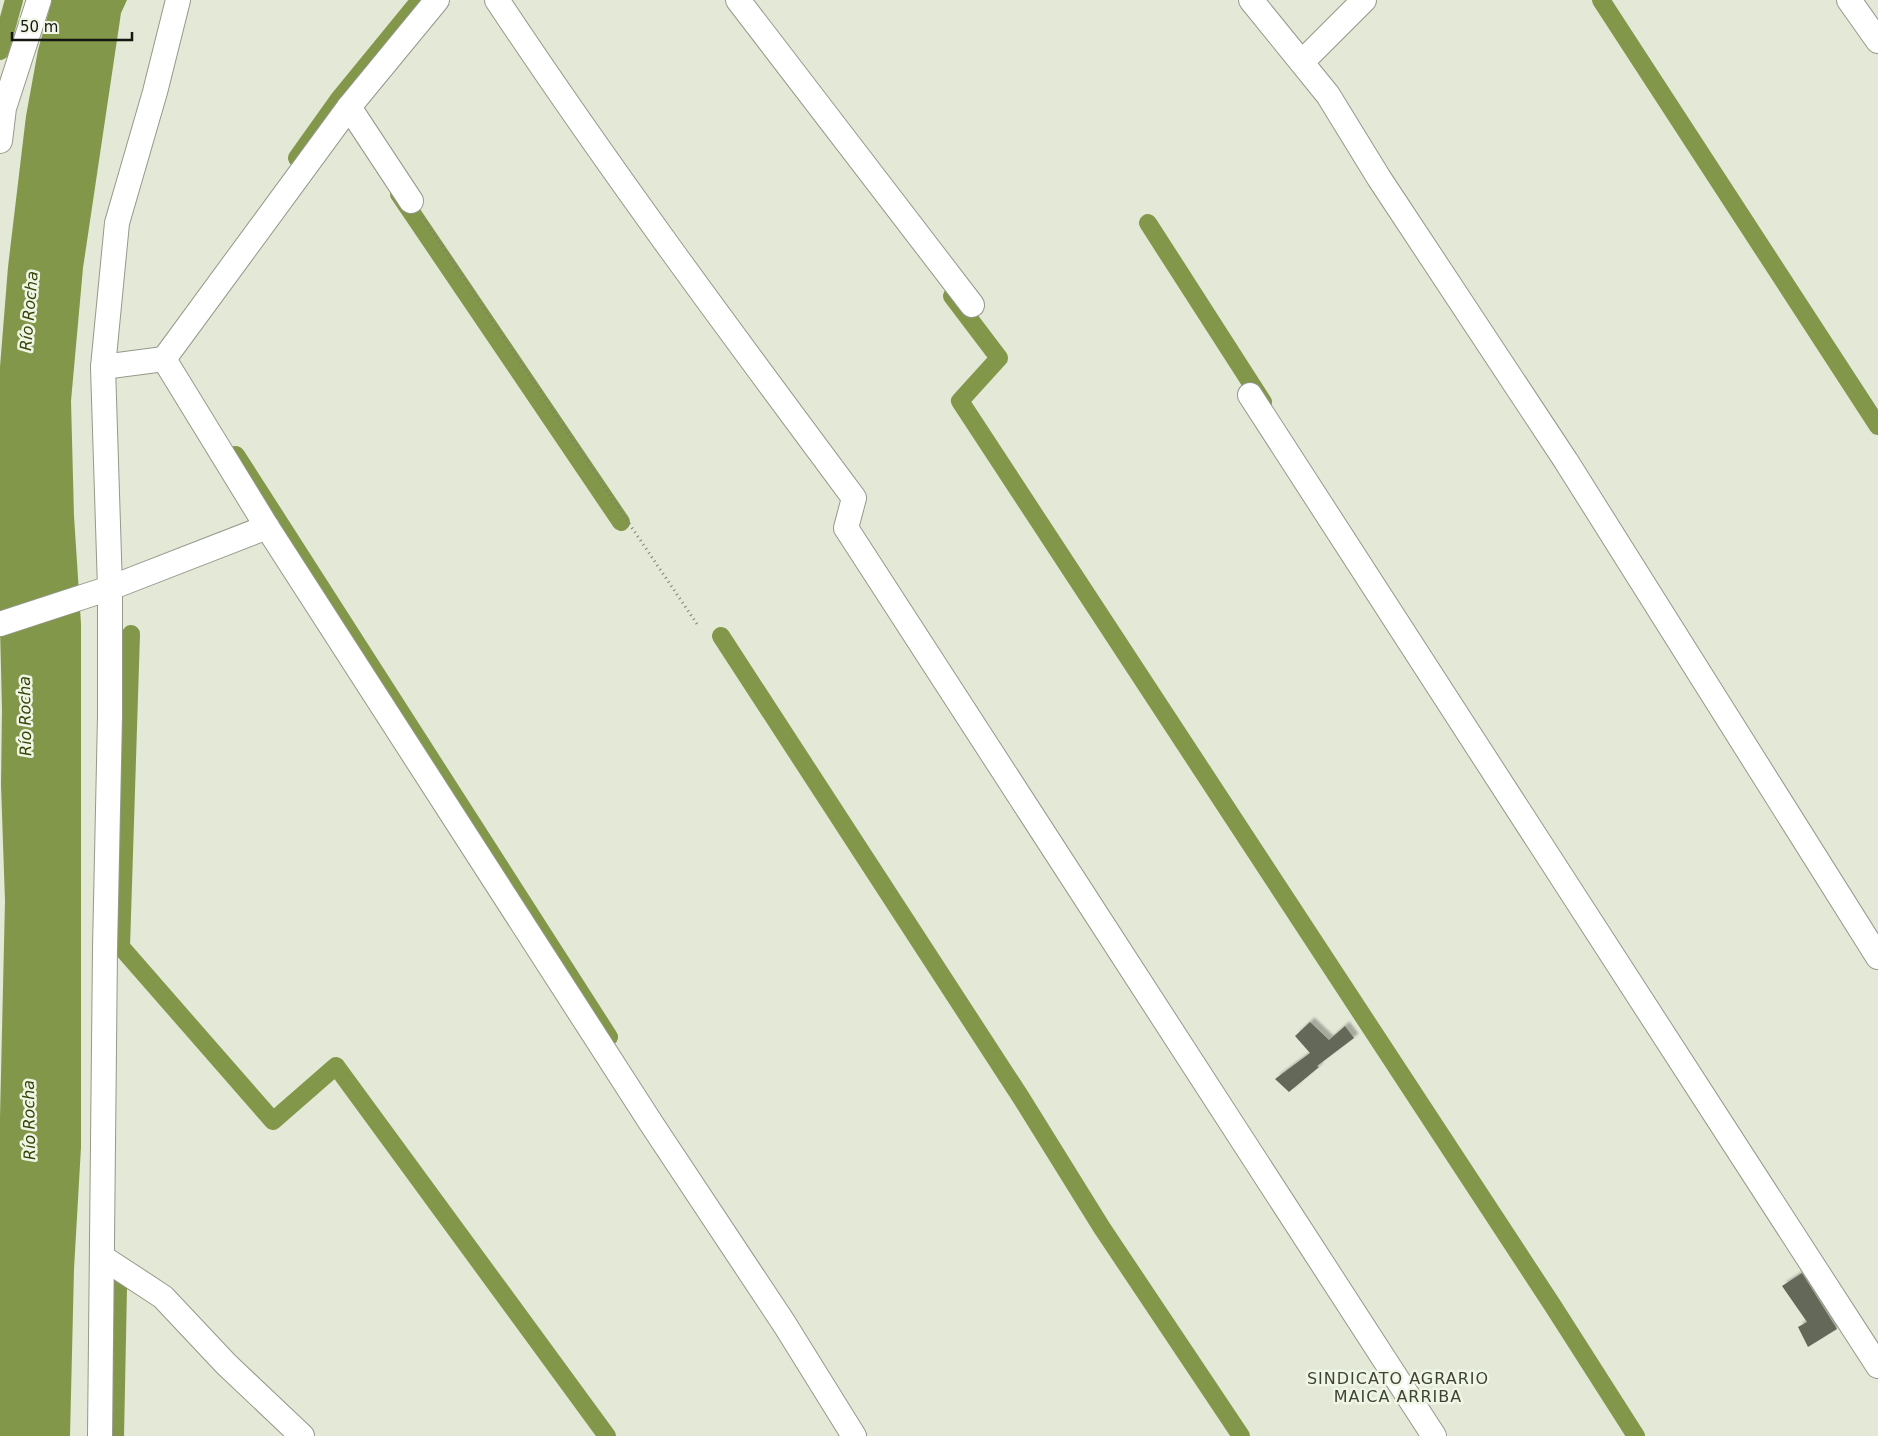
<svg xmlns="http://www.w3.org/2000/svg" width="1878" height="1436" viewBox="0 0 1878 1436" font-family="'DejaVu Sans',sans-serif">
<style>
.water{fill:#829749}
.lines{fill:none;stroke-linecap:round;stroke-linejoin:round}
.canal{stroke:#829749;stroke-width:18}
.building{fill:#636759;filter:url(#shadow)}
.minor-casing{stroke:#94998a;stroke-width:26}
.path{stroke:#7b7f73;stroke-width:3;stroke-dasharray:1 4;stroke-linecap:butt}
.minor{stroke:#fff;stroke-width:24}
.labels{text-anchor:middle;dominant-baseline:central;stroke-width:5;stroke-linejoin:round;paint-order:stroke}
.water-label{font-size:16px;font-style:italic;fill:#364307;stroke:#f0f6e5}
.neighbourhood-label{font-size:16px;letter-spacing:1px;fill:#3f4336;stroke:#f0f6e5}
</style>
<defs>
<filter id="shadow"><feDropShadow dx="4.5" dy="-4.5" stdDeviation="1" flood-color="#0004"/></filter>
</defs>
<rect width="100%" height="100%" fill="#e3e8d7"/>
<path class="water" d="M52 0H127L121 13 83 268 71 401 74 516 81 624V1147L74 1269 70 1436H0V1118L5 901 1 785 2 710 0 627V367L8 267 26 116 38 50Z"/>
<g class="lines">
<g class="canal">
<path d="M1601 0 1878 426"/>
<path d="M0 51 14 0"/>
<path d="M297 158 339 99 420 0"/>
<path d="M399 194 621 522"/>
<path d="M1148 223 1263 402"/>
<path d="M952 296 999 358 960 401 1553 1306 1636 1436"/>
<path d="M236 455 609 1037"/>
<path d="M131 634 121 947 273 1121 336 1066 607 1436"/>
<path d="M721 636 1020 1096 1102 1228 1241 1436"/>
<path d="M115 1436 118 1288"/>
</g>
</g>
<g class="building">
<path d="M1310 1022 1329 1040 1345 1026 1354 1038 1317 1066 1319 1067 1289 1092 1275 1079 1310 1053 1295 1036Z"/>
<path d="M1802 1273 1837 1329 1808 1347 1798 1327 1807 1322 1782 1286Z"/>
</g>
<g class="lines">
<g class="minor-casing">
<g id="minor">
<path d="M497 0C610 170 732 334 854 498L846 528 1434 1436"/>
<path d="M738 0 972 305"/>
<path d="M1251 0 1328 95 1379 178 1566 461 1878 957"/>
<path d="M1849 0 1878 41"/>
<path d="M1302 62 1364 0"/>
<path d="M349 107 411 201"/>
<path d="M0 141 4 108 39 0"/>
<path d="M164 359 267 527 651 1123 785 1325 854 1436"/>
<path d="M164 359 349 107 437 0"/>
<path d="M103 367 164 359"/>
<path d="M1250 395 1878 1366"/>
<path d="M0 624 110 588 267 527"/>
<path d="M102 1257 163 1297 226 1364 302 1436"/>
<path d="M100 1436 105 949 110 716V588L103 367 117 223 155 92 178 0"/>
</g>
</g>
<path class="path" d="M422 217 697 624"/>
<use href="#minor" class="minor"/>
</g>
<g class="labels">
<g class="water-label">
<text transform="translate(29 311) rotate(-85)">Río Rocha</text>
<text transform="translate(25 716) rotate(-91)">Río Rocha</text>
<text transform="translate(29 1120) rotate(-91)">Río Rocha</text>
</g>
<g class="neighbourhood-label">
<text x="1398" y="1378">SINDICATO AGRARIO<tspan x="1398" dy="18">MAICA ARRIBA</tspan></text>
</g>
</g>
<path d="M12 32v8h120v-8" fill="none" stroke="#151711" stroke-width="2.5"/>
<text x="20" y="32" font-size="15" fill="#151711" stroke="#f0f6e5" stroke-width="4" paint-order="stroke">50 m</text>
</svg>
